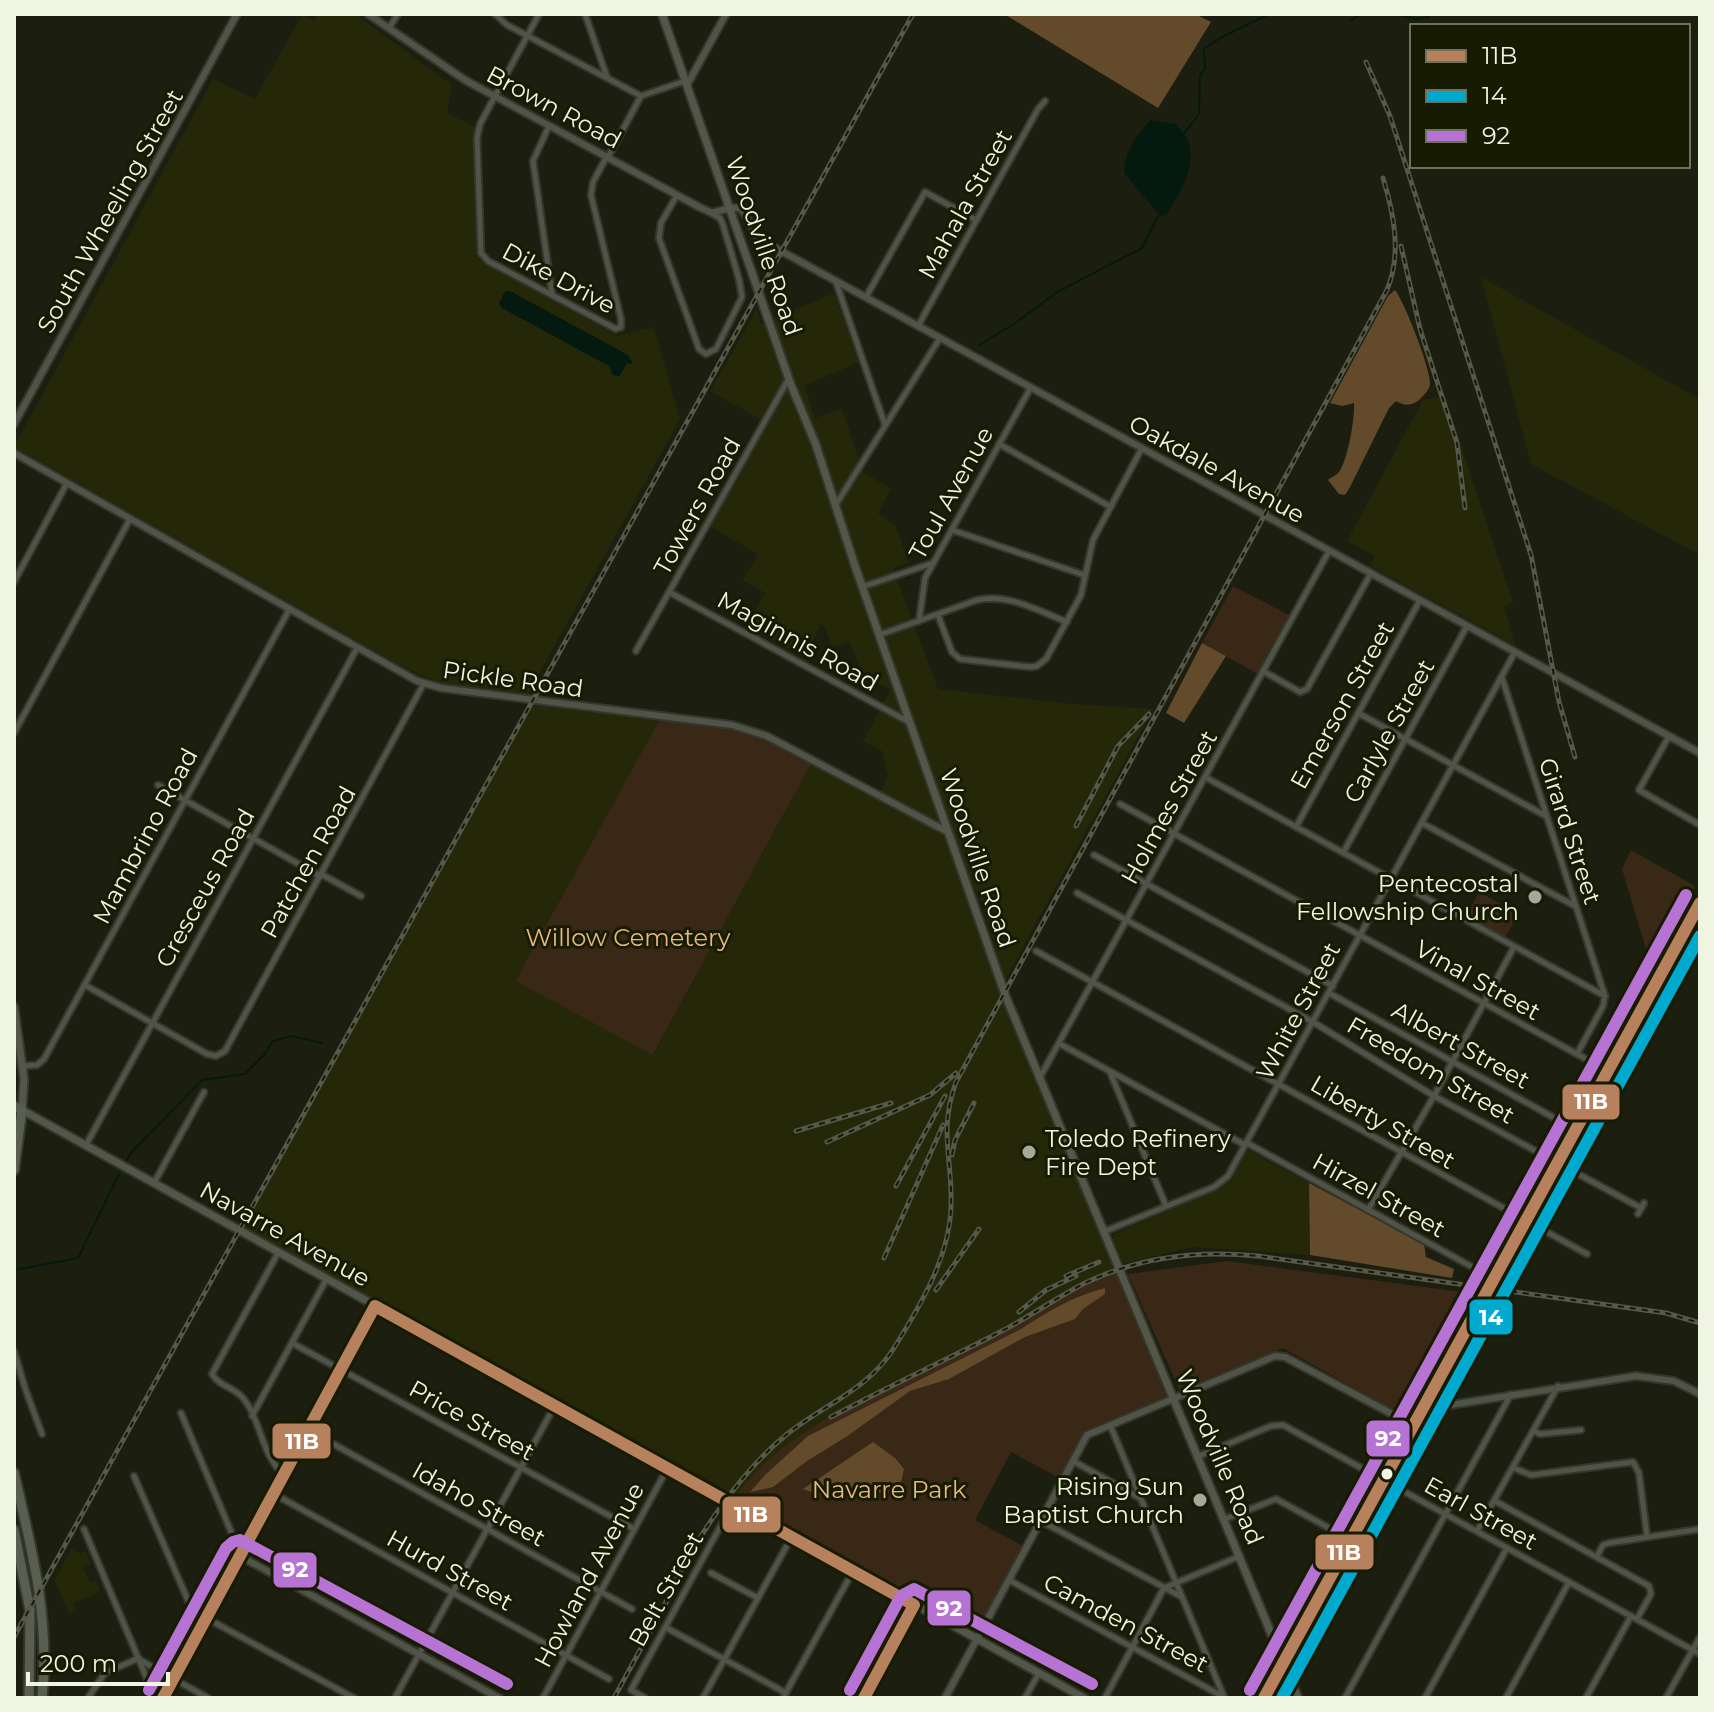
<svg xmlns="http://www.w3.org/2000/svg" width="1714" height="1712" viewBox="0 0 1714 1712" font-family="Montserrat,sans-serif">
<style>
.built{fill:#242808}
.green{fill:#382815}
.forest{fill:#624a2b}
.water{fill:#04190f}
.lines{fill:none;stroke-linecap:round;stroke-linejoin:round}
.stream{stroke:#04190f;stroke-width:2}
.street-casing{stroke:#35362c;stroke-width:9}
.secondary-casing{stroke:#35362c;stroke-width:10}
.primary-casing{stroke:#35362c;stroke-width:11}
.highway-casing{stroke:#35362c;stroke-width:13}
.street{stroke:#505347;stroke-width:5}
.secondary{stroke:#505347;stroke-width:6}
.primary{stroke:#525749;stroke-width:7}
.highway{stroke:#585f50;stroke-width:9}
.rail-casing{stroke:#56584b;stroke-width:5}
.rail{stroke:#171b02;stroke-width:2;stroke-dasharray:6;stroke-linecap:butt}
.bus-1-casing{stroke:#171b02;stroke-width:18}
.bus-2-casing{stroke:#171b02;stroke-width:18}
.bus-3-casing{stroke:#171b02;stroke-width:18}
.bus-1{stroke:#b6815c;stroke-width:12}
.bus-2{stroke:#00a9ce;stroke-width:12}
.bus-3{stroke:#b673d3;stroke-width:12}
.poi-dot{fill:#a6a999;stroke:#171b02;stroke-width:3}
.bus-dot{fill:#f0f4e3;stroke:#171b02;stroke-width:3}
.labels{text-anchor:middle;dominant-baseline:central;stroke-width:6;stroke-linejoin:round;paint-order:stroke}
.street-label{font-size:24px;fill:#f0f4e3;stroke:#171b02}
.poi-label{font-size:24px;fill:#f0f4e3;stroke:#171b02;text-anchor:end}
.park-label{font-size:24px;fill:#e8b67e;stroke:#171b02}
.line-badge{stroke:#171b02;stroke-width:3}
.badge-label{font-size:22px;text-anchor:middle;font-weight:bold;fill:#fff}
</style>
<rect width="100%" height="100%" fill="#1c1e0f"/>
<g class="built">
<path d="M317 14H355L452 85 447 113 474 126 479 260 618 336 654 327 680 419 528 694 440 683 407 669 14 447 213 79 255 99 302 15 314 21Z"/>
<path d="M1481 277 1700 399V555L1531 464Z"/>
<path d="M834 293 859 362 804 386 815 418 842 408 863 472 891 489 878 513 896 526 908 562 893 568 938 689 1070 704 1153 709 1005 980 980 898 958 859 1004 992 1118 1270 1086 1283 768 1461 729 1503 239 1231 533 701 661 717 515 981 654 1054 813 760 938 826 936 821 881 791 888 775 882 751 863 741 891 689 865 678 849 642 832 647 825 627 821 625 803 657 747 626 765 593 743 580 758 554 709 526 767 423 710 391 757 309 761 324Z"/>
<path d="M1445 396 1513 603 1504 606 1515 645 1370 566 1375 556 1347 541 1423 400Z"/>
<path d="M1246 1149 1309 1183 1310 1255 1191 1247 1124 1264 1113 1240 1114 1234 1217 1190 1229 1180Z"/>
<path d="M71 1549 80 1553 86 1551 91 1564 83 1568 90 1582 96 1581 100 1592 74 1603 76 1611 69 1614 55 1581Z"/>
</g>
<g class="green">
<path d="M1233 586 1291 616 1258 674 1202 643Z"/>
<path d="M661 717 751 730 813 760 653 1055 515 981Z"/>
<path d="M1631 850 1695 886 1691 896 1697 900 1654 976 1622 869Z"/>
<path d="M1479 892 1518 914 1505 938 1466 917Z"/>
<path d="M1227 1261 1478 1294 1419 1403 1392 1409 1283 1348 1180 1391 1128 1274Z"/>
<path d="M1118 1270 1173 1398 1091 1433 1063 1480 1011 1452 975 1520 1026 1548 977 1639 729 1503C745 1485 760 1466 779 1451 841 1402 929 1368 999 1332 1039 1312 1076 1287 1118 1270Z"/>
</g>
<g class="forest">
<path d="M1004 14H1195L1211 22 1158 108Z"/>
<path d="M1395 290C1404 301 1432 371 1430 385 1429 390 1423 396 1419 400 1412 406 1404 406 1396 401L1389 408 1350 487 1345 495 1339 494 1328 480C1331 477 1336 476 1339 472 1348 460 1355 418 1354 403L1342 406 1330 403 1388 296Z"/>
<path d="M1202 643 1226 656 1184 723 1166 713Z"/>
<path d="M1309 1183 1424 1244 1426 1257 1454 1269 1452 1278 1310 1255Z"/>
<path d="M1105 1288V1294L1083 1309 1075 1319 1025 1337 949 1379 910 1391 846 1437 807 1461 773 1487 750 1492 765 1475 808 1436 1021 1329C1048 1311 1074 1296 1105 1288Z"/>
<path d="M873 1442 895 1458 904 1469 901 1483 894 1492 823 1496 803 1489Z"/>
</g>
<g class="water">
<path d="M1150 120 1176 124C1180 129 1186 135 1188 141 1198 164 1179 196 1166 215L1160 216 1124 173C1125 150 1136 137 1150 120Z"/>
<path d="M505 291H510L628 355 632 362 631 364 627 363 620 376 613 375 609 366 502 308 499 303Z"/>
</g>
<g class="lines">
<g class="stream">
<path d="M1396 14 1416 19 1429 17"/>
<path d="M1350 21 1362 14"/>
<path d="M1184 134 1199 114 1200 75 1205 69 1204 49 1220 38 1269 14"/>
<path d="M979 345 1014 324 1059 291 1142 248 1158 216"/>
<path d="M127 1160 131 1153 202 1080 245 1074 264 1055 273 1041 291 1036 322 1043"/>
<path d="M14 1270 78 1258 119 1174"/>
</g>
<g class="street-casing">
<g id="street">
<path d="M495 14 507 25 641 96"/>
<path d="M585 14 607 77"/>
<path d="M389 28 398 14"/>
<path d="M495 96 480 124 477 138 481 253 488 261 616 329 621 327V319L591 195 593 182 607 156"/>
<path d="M495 96 539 14"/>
<path d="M549 126 533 161 552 294"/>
<path d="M608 157 641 96 685 81"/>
<path d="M677 195 661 223 659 238 699 349 706 354 716 349 742 297 739 279 723 225 720 218 713 214"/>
<path d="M836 282 885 425"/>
<path d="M866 297 925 192 976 220"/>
<path d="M918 326 1038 109 1045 101"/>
<path d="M999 444 1111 507"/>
<path d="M835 506 940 338"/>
<path d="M952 530 1084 575"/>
<path d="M14 582 67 483"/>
<path d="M862 587 933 563"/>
<path d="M669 592 909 722"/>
<path d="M938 615 952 652 960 659 1030 667 1037 666 1046 659 1081 595 1093 540 1142 448"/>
<path d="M919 621 925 578 1031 387"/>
<path d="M879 635 977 600C1008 593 1039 611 1067 622"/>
<path d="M636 651 789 378"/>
<path d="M1263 671 1300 692 1307 689 1371 573"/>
<path d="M1502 678 1605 996 1603 1006 1577 1054"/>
<path d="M1358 713 1546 816"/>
<path d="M14 733 130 519"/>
<path d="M1669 736 1639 790 1700 825"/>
<path d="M1205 777 1605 996"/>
<path d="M158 785 320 876"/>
<path d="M1120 804 1608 1071"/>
<path d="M1422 823 1575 906"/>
<path d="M1296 827 1420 600"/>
<path d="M1343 853 1467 626"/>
<path d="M1094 855 1333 986"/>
<path d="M321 874 361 896"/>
<path d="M1077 893 1313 1022 1434 1096 1641 1208"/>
<path d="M1036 951 1587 1254"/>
<path d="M85 985 207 1054 216 1056 225 1051 424 683"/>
<path d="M1329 993 1576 1130"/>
<path d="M1060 1044 1245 1145"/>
<path d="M23 1066 37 1065 44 1059 289 610"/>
<path d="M1110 1072 1166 1206"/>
<path d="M1039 1079 1329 551"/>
<path d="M1247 1143 1494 1279"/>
<path d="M86 1145 357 648"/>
<path d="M154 1183 204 1092"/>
<path d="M1368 1210 1434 1096 1514 947"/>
<path d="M1638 1214 1644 1203"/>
<path d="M1103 1232 1214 1187 1228 1176 1515 652"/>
<path d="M278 1253 212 1374C219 1386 233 1387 242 1397 261 1418 260 1453 284 1475"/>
<path d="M292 1343 634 1529"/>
<path d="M14 1351 26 1391 42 1434"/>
<path d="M181 1413 240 1553"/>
<path d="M1393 1414 1413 1426"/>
<path d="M252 1416 326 1280"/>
<path d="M1110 1425 1224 1697"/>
<path d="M308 1430 632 1609"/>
<path d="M1534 1431 1540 1434 1581 1430"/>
<path d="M1199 1456 1271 1426 1283 1425 1700 1654"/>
<path d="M1073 1461 1140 1498"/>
<path d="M1514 1468 1531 1475 1633 1462 1639 1473 1647 1536"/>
<path d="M134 1476 200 1628"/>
<path d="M274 1494 609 1679"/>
<path d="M1495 1501 1649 1586 1651 1594 1637 1619"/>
<path d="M1225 1519 1276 1499 1351 1540"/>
<path d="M1041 1521 1182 1597"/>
<path d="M84 1529 155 1698"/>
<path d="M1477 1531 1558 1386"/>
<path d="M1597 1556 1603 1545 1609 1543 1700 1529"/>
<path d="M711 1573 758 1598"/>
<path d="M1009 1580 1222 1696"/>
<path d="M206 1618 354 1698"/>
<path d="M665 1627 786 1693"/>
<path d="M140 1660 208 1698"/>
<path d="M88 1698 105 1673 139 1658"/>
<path d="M163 1698 375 1306"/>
<path d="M395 1698 554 1407"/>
<path d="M543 1698 667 1469"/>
<path d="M645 1698 631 1690 732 1505"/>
<path d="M703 1698 791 1538"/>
<path d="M783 1698 853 1571"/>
<path d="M864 1698 914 1605"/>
<path d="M1025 1698 1039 1673"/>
<path d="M1105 1698 1164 1588 1240 1556"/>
<path d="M1345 1698 1511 1394"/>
<path d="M1425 1698 1507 1548"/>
<path d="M1506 1698 1569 1582"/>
<path d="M1586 1698 1631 1616"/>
<path d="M1666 1698 1700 1637"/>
</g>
</g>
<g class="secondary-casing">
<g id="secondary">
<path d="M368 14 465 80 699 207 712 213 730 208H741L759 239 1700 753"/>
<path d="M687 85 726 14"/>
<path d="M14 424 237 14"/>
<path d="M14 453 417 681 441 688 732 725 767 736 946 831"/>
<path d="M1651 992 1700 903"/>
<path d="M240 1556 499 1698"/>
<path d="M945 1698 1087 1435 1275 1356 1285 1357 1392 1414 1636 1376 1674 1381 1700 1394"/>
<path d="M1264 1698 1645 1002"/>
</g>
</g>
<g class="primary-casing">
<g id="primary">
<path d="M662 14 791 385 816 445 855 566 1006 997 1298 1698"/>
<path d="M14 1007 24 1079 22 1110 1084 1698"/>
</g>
</g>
<g class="highway-casing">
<g id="highway">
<path d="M14 1106 22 1110 14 1170"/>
<path d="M14 1473C32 1550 50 1618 42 1698"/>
<path d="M14 1530 30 1610 29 1698"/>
</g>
</g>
<use href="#street" class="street"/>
<use href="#secondary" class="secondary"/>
<use href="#primary" class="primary"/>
<use href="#highway" class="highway"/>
<g class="rail-casing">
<g id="rail">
<path d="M1366 62 1390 116 1531 555 1559 702 1575 757"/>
<path d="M1401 246 1420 329 1457 443 1465 508"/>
<path d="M1076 826 1118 746 1149 714"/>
<path d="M796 1131 891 1103"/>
<path d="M827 1142 930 1095 956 1073"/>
<path d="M952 1155 955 1140 974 1103"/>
<path d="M896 1186 945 1096"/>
<path d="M884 1258 943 1125"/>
<path d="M1066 1276 1099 1262"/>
<path d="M936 1290 979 1229"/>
<path d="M1019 1312 1046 1290 1076 1276"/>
<path d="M831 1417C887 1387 944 1361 1000 1332 1029 1317 1056 1298 1085 1283 1139 1257 1199 1250 1258 1256L1666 1313 1700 1323"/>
<path d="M666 1602C689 1547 739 1473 786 1435 823 1405 868 1390 894 1348 920 1306 949 1258 951 1208 953 1159 938 1132 956 1082L1387 290C1402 254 1394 214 1383 178"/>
<path d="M14 1637 913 14"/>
<path d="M614 1698 670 1595"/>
</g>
</g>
<use href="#rail" class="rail"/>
<g class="bus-1-casing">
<g id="bus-1">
<path d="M163 1698 375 1306 914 1605 864 1698"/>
<path d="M1264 1698 1700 903"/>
</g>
</g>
<g class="bus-2-casing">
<path id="bus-2" d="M1282 1698 1700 936"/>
</g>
<g class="bus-3-casing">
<g id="bus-3">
<path d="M149 1690 226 1548 233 1542 240 1540 507 1684"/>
<path d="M850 1690 901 1596 914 1589 1092 1684"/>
<path d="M1250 1690 1686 895"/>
</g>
</g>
<use href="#bus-1" class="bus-1"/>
<use href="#bus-2" class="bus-2"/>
<use href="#bus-3" class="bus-3"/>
</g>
<g class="poi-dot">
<circle cx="1535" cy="897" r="8"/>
<circle cx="1029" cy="1152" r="8"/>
<circle cx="1200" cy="1500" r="8"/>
</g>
<circle class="bus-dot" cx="1387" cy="1474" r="7"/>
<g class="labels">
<g class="street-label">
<text transform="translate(554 107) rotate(28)">Brown Road</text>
<text transform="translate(965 204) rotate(-61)">Mahala Street</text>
<text transform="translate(110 211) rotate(-61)">South Wheeling Street</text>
<text transform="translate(764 246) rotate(71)">Woodville Road</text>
<text transform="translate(559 278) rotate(28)">Dike Drive</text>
<text transform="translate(1217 469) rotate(29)">Oakdale Avenue</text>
<text transform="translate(951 493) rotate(-61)">Toul Avenue</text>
<text transform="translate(697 506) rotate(-61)">Towers Road</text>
<text transform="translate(798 641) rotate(29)">Maginnis Road</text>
<text transform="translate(513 679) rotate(8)">Pickle Road</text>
<text transform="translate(1342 705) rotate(-61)">Emerson Street</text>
<text transform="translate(1389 731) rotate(-61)">Carlyle Street</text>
<text transform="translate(1169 807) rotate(-61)">Holmes Street</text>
<text transform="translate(1570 831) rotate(72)">Girard Street</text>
<text transform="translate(145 836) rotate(-62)">Mambrino Road</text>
<text transform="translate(978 858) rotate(71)">Woodville Road</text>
<text transform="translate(308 862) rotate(-61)">Patchen Road</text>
<text transform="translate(205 888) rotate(-61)">Cresceus Road</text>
<text transform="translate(1478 980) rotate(29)">Vinal Street</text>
<text transform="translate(1298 1011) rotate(-62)">White Street</text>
<text transform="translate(1461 1045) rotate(29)">Albert Street</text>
<text transform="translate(1431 1070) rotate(30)">Freedom Street</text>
<text transform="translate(1383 1122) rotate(30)">Liberty Street</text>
<text transform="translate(1379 1195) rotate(29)">Hirzel Street</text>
<text transform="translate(285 1234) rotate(29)">Navarre Avenue</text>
<text transform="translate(472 1420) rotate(29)">Price Street</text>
<text transform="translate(1220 1457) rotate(67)">Woodville Road</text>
<text transform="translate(479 1504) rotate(29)">Idaho Street</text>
<text transform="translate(1481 1513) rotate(29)">Earl Street</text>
<text transform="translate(450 1570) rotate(29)">Hurd Street</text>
<text transform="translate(589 1575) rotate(-62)">Howland Avenue</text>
<text transform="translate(666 1589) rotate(-61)">Belt Street</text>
<text transform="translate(1126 1623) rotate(28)">Camden Street</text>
</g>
<g class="poi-label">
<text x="1519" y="883">Pentecostal<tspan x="1519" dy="28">Fellowship Church</tspan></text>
<text x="1045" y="1138" text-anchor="start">Toledo Refinery<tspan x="1045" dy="28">Fire Dept</tspan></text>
<text x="1184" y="1486">Rising Sun<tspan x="1184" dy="28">Baptist Church</tspan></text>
</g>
<g class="park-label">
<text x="628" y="937">Willow Cemetery</text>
<text x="889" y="1489">Navarre Park</text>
</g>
</g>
<g class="line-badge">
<rect x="1561" y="1083" width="60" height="38" rx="8" fill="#b6815c"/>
<rect x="1468" y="1298" width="46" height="38" rx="8" fill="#00a9ce"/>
<rect x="1365" y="1419" width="46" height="39" rx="8" fill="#b673d3"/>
<rect x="271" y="1422" width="61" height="38" rx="8" fill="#b6815c"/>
<rect x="721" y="1495" width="61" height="39" rx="8" fill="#b6815c"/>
<rect x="1314" y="1533" width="61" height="38" rx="8" fill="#b6815c"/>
<rect x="272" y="1551" width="46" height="38" rx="8" fill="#b673d3"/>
<rect x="926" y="1589" width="46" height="38" rx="8" fill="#b673d3"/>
</g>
<g class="badge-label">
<text x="1591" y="1109">11B</text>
<text x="1491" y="1325">14</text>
<text x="1388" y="1446">92</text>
<text x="302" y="1449">11B</text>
<text x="751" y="1522">11B</text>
<text x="1344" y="1560">11B</text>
<text x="295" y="1577">92</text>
<text x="949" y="1616">92</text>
</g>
<rect width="1714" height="1712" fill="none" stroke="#f0f4e3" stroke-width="32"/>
<rect x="1410" y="24" width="280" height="144" fill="#171b02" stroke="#6e725c" stroke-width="2"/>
<rect x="1426" y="50" width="40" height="12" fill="#b6815c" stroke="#6e725c" stroke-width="2"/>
<text x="1482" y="64" font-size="24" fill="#f0f4e3">11B</text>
<rect x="1426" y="90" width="40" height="12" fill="#00a9ce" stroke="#6e725c" stroke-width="2"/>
<text x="1482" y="104" font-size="24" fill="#f0f4e3">14</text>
<rect x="1426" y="130" width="40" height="12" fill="#b673d3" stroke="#6e725c" stroke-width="2"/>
<text x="1482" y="144" font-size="24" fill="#f0f4e3">92</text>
<path d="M28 1672v12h140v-12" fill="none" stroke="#f0f4e3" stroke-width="4"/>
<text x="40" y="1672" font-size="24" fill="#f0f4e3" stroke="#171b02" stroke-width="6" paint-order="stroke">200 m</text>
</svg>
